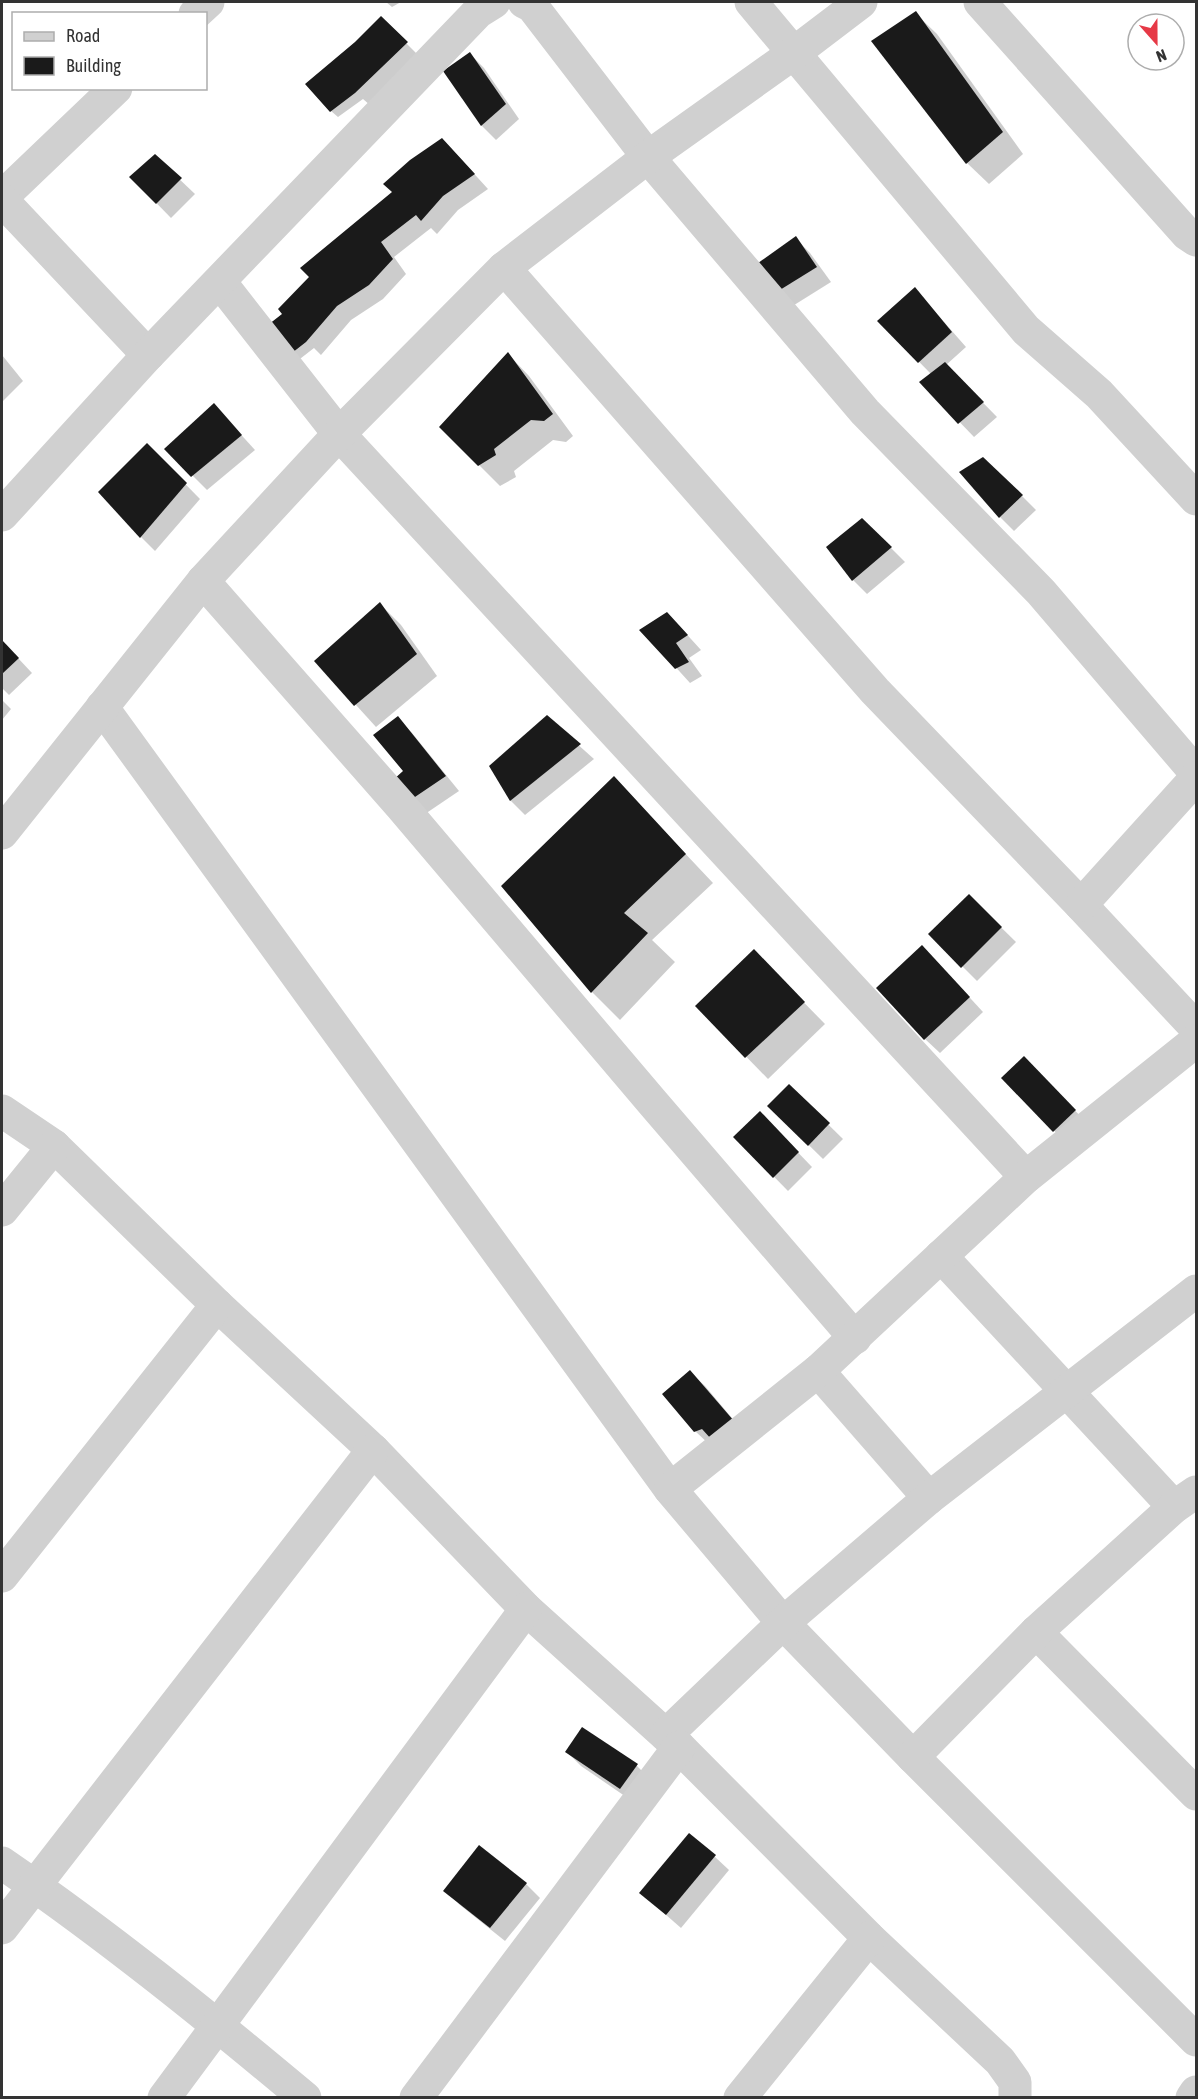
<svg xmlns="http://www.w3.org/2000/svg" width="1198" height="2099" viewBox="0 0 1198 2099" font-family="'Asap Condensed',sans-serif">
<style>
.shadow{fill:#0003}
.building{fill:#1a1a1a}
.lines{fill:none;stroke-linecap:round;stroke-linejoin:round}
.minor{stroke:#d0d0d0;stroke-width:33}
</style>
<rect width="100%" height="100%" fill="#fff"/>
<g class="shadow">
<path d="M386 2H401L392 7Z"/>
<path d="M915 13 937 34 1023 154 989 184 967 163Z"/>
<path d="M381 18 421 58 371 106 363 99 338 117 331 111Z"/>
<path d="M470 54 484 68 519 119 496 140 482 126 445 72Z"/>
<path d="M457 155 488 189 458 210 437 234 431 228 394 257 406 274 383 299 351 320 321 355 314 348 296 362 284 314Z"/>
<path d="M155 156 195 194 171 218 131 177Z"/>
<path d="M795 238 810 253 831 282 791 307 777 292Z"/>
<path d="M915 289 966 347 946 365 997 417 974 437 921 382 931 374 879 321Z"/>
<path d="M508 354 529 376 573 436 566 442 553 440 514 471 516 477 500 486 441 427Z"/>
<path d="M2 355 23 381 2 402Z"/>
<path d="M214 405 255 450 207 490 166 449Z"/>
<path d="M147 445 200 499 155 551 141 537Z"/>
<path d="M1022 496 1036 510 1014 531 1000 517Z"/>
<path d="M828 547 891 548 905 562 867 594 853 580Z"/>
<path d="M380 604 401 625 437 676 376 727 316 661Z"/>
<path d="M681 628 701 650 689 658 702 676 690 683 642 630Z"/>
<path d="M2 641 32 673 9 695 2 688Z"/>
<path d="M2 700 11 709 2 720Z"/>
<path d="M547 717 594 759 525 815 511 801 491 766Z"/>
<path d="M397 718 412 733 459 791 425 814 411 800Z"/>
<path d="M614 778 713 883 652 940 675 962 620 1020 592 992 503 886Z"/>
<path d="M969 896 1016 942 977 981 930 934Z"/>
<path d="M936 961 983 1012 940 1053 925 1039Z"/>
<path d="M775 973 825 1024 768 1079 697 1006Z"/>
<path d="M1024 1058 1089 1125 1069 1146 1003 1078Z"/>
<path d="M789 1086 843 1139 823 1159 769 1106Z"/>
<path d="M760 1113 812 1167 788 1191 735 1137Z"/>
<path d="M690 1372 705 1386 747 1436 710 1445 695 1431Z"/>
<path d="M567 1752 637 1766 651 1780 635 1803 581 1766Z"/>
<path d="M714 1856 729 1870 681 1928 641 1893Z"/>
<path d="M526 1884 540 1898 505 1941 460 1905 445 1890Z"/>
</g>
<g class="building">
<path d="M916 11 1003 132 966 164 871 41Z"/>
<path d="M381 16 408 42 355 93 330 112 305 84 355 42Z"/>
<path d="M470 52 506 104 481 126 443 71Z"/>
<path d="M442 138 475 174 443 196 421 221 416 215 381 242 393 259 369 285 337 306 306 342 288 356 264 328 282 314 278 309 309 277 300 268 392 192 383 184 410 160Z"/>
<path d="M155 154 182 178 156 204 129 177Z"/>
<path d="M796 236 817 267 775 293 754 266Z"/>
<path d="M915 287 952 332 918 363 877 321Z"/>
<path d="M508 352 553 414 544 421 531 420 494 449 496 455 478 466 439 427Z"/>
<path d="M945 362 984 402 958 424 919 382Z"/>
<path d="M214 403 242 435 191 477 164 449Z"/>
<path d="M147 443 187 483 140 538 98 492Z"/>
<path d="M983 457 1023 495 999 518 959 472Z"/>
<path d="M862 518 892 547 852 581 826 547Z"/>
<path d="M380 602 417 654 354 706 314 661Z"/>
<path d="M667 612 688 635 676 643 689 662 675 669 639 630Z"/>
<path d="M2 640 19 658 2 674Z"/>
<path d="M547 715 581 744 510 801 489 766Z"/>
<path d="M398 716 446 776 409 801 393 780 403 771 373 735Z"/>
<path d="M614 776 686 854 624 913 648 933 591 993 501 886Z"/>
<path d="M969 894 1002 927 961 968 928 934Z"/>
<path d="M922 945 970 997 924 1040 876 988Z"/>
<path d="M754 949 805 1002 745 1058 695 1006Z"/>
<path d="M1024 1056 1076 1110 1053 1132 1001 1078Z"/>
<path d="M789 1084 830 1123 808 1146 767 1106Z"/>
<path d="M760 1111 799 1152 773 1178 733 1137Z"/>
<path d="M690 1370 734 1421 712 1440 702 1429 694 1432 662 1394Z"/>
<path d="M582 1727 638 1764 620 1789 565 1752Z"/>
<path d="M689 1833 716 1855 666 1915 639 1893Z"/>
<path d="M479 1845 527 1883 490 1928 443 1891Z"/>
</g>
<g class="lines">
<g class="minor">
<path d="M524 2 532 6 648 157 865 412 1041 592 1196 773"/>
<path d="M751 2 1026 330 1099 394 1196 499"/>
<path d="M980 2 1187 234 1196 240"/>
<path d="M195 14 208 2"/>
<path d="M2 197 116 88"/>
<path d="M2 200 148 355"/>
<path d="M504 268 875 691 1081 905 1196 1028"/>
<path d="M220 282 339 434 1026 1177"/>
<path d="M2 515 148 355 478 12 494 2"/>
<path d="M203 581 401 806 653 1103 855 1338"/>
<path d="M102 707 670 1489 783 1623 913 1757 1196 2040"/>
<path d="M2 833 203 581 339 434 504 268 648 157 794 53 861 2"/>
<path d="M1081 905 1196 778"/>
<path d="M2 1111 54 1146 217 1305 373 1450 526 1609 679 1747 869 1938 1000 2061 1015 2082V2098"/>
<path d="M2 1210 54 1146"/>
<path d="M941 1256 1174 1507"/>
<path d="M818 1371 929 1498"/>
<path d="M670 1489 818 1371 1026 1177 1196 1041"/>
<path d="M2 1576 217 1305"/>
<path d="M1036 1632 1196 1794"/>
<path d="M666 1735 783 1623 929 1498 1196 1291"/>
<path d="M913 1757 1036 1632 1174 1507 1196 1492"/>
<path d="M2 1863C107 1935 207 2016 305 2098"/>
<path d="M2 1928 373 1450"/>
<path d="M164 2098 526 1609"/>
<path d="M416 2098 679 1747"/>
<path d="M740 2098 869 1938"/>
<path d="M1192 2098 1196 2092"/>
</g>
</g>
<rect width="1198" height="2099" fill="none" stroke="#333333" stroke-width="6"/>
<rect x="12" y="12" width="195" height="78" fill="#ffffff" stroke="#adadad" stroke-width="1.5"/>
<rect x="24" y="32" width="30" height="9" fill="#d0d0d0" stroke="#adadad" stroke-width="1.5"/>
<text x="66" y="42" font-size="18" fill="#333333">Road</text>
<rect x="24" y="57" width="30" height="18" fill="#1a1a1a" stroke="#adadad" stroke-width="1.5"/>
<text x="66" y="72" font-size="18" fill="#333333">Building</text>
<g transform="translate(1156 42) rotate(159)"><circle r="28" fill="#ffffff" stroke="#adadad" stroke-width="1.5"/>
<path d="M0-4.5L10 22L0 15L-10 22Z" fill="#e63946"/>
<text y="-9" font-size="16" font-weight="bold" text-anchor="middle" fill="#333333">N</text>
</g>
</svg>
